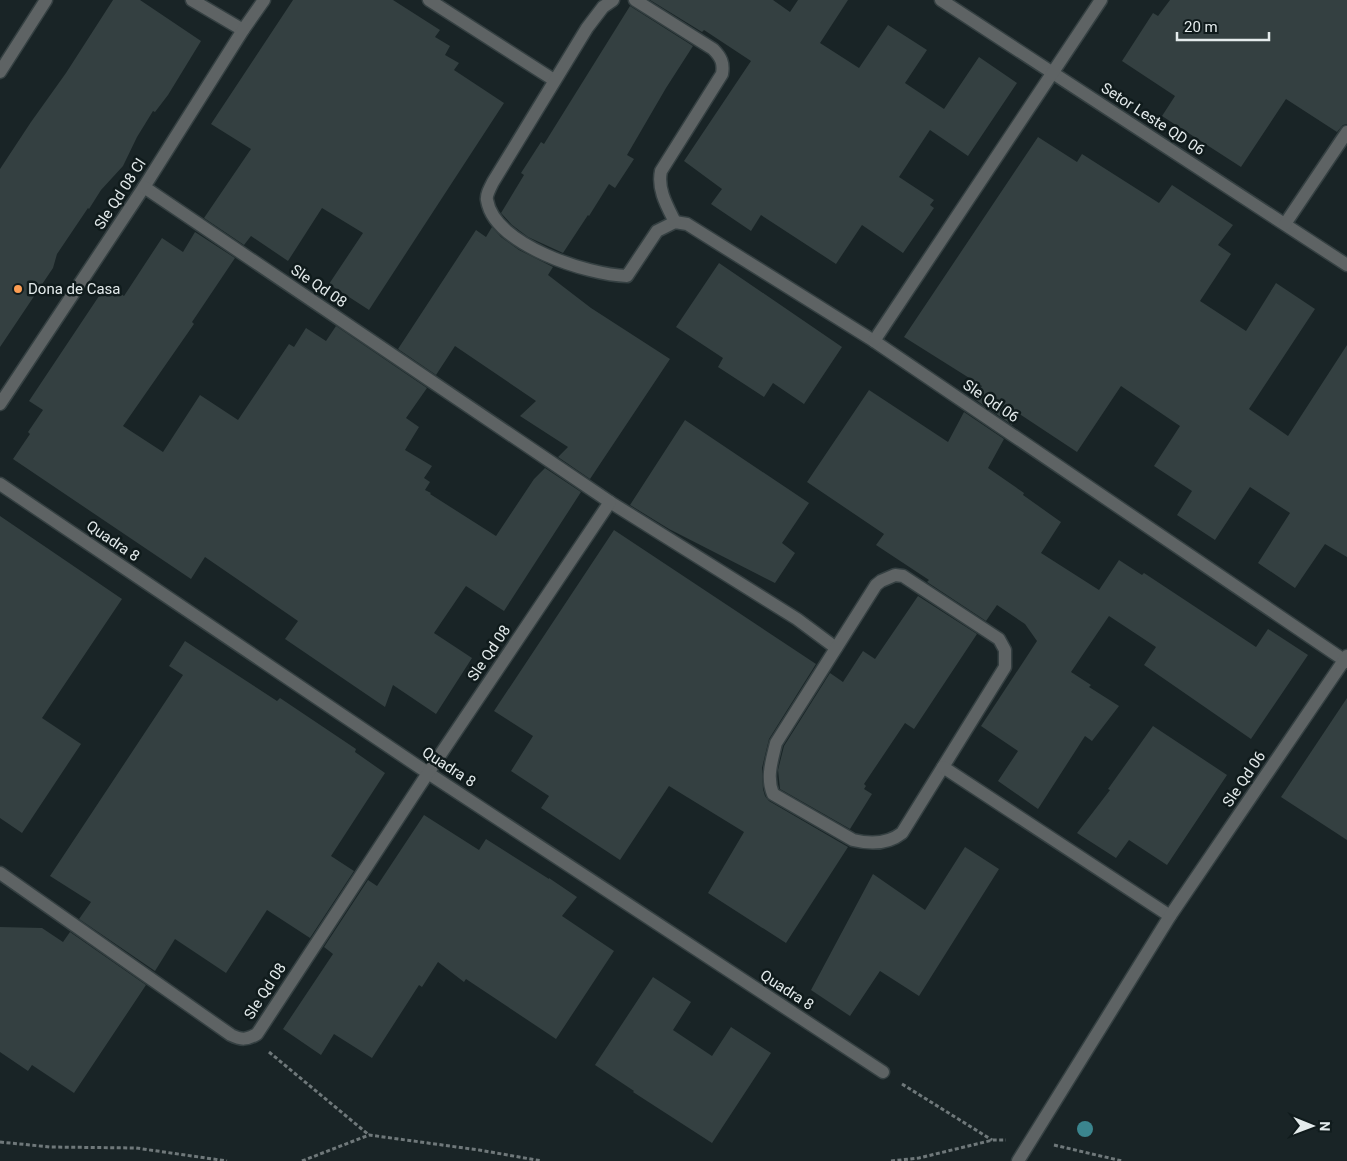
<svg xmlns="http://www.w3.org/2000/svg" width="1347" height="1161" viewBox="0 0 1347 1161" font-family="Roboto,sans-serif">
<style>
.building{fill:#344041}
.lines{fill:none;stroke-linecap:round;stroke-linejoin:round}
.street-casing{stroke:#354042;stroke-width:15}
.path{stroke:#6f787a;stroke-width:3;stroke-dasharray:4 2.5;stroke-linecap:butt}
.street{stroke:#5e6364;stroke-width:12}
.tree{fill:#3b858e}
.poi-dot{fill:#fc9d52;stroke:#101b1c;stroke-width:2}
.labels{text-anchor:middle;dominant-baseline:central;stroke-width:5;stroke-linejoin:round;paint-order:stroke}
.street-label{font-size:15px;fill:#e4ebec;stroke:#101b1c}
.poi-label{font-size:15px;fill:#e4ebec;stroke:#101b1c;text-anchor:start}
</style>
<rect width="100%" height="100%" fill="#192426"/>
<g class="building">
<path d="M113 0H140L201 41 168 95 155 112 153 111 137 137 123 166 101 190 89 209 88 208 57 254 53 268 0 347V169L31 122 66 73Z"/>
<path d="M293 0H393L440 30 435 37 450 46 445 55 459 63 454 70 504 103 369 310 329 284 363 233 322 208 288 261 251 236 244 245 204 218 251 149 211 124Z"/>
<path d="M650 0H773L790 12 798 0H848L820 43 859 68 888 25 927 50 905 83 944 109 979 57 1017 83 968 156 930 130 899 177 934 200 930 205 934 208 903 253 862 225 836 264 761 215 751 231 711 204 722 189 684 161 751 61 704 30 702 32Z"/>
<path d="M1170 0H1347V124L1343 125 1337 132 1286 99 1241 167 1162 116 1175 96 1122 61 1153 13 1158 16Z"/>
<path d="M630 6 693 46 666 88 627 155 634 159 615 188 609 184 589 216 588 215 563 253 528 237 512 225 501 213 524 175 521 173 541 142 544 144Z"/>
<path d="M1038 137 1077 162 1082 154 1159 203 1172 185 1233 225 1218 245 1231 254 1200 301 1246 331 1276 283 1315 309 1249 409 1288 436 1347 345V557L1325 544 1295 588 1258 563 1290 513 1250 487 1215 540 1177 515 1192 491 1154 466 1180 426 1121 386 1077 452 1018 413 1012 425 973 398 982 386 904 337Z"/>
<path d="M492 227 501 237 519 250 553 267 548 275 591 308 670 359 590 479 558 457 568 447 520 416 536 401 455 346 436 375 398 349 476 230 486 237Z"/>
<path d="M195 232 235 258 192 322 194 324 123 426 163 452 200 395 238 420 289 344 294 347 306 328 326 341 336 326 427 388 406 418 419 427 405 450 432 466 424 478 430 482 425 490 431 493 430 494 496 536 534 479 545 468 581 492 504 611 466 586 434 633 472 658 436 714 393 685 385 707 285 639 298 621 205 557 191 579 13 459 30 434 28 432 43 410 29 401 107 284 124 296 162 238 183 252Z"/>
<path d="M719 263 842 347 804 404 773 383 764 397 718 367 723 358 676 327Z"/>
<path d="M869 390 948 442 964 412 1004 439 988 468 1024 493 1023 495 1061 522 1041 553 1099 590 1119 560 1142 575 1144 573 1256 647 1268 629 1308 655 1251 739 1144 665 1156 647 1109 616 1071 672 1091 685 1089 687 1119 706 1092 741 1085 736 1038 809 998 781 1018 751 981 726 1037 641 1025 624 997 605 986 621 927 582 929 580 876 545 884 534 807 482Z"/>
<path d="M685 420 809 503 782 543 795 553 775 583 669 529 630 505Z"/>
<path d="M0 516 122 599 42 718 81 744 22 833 0 818Z"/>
<path d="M614 530 816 664 769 739 762 768 763 789 765 796 769 801 848 847 786 943 708 893 744 832 669 786 620 860 541 808 549 796 511 771 533 736 494 711Z"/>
<path d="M918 596 977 634 914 729 905 723 864 784 866 786 864 789 872 794 850 829 780 789 778 770 784 746 830 673 843 682 863 651 875 659Z"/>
<path d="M185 641 277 701 280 698 356 749 355 752 385 773 331 856 354 871 310 938 267 910 226 973 175 939 155 971 79 919 91 902 50 876 183 675 169 666Z"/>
<path d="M1347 698V840L1281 797Z"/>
<path d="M1153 726 1227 775 1167 865 1129 840 1116 858 1077 833 1110 790 1108 789Z"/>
<path d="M424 815 479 850 486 839 549 879V878L577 897 562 916 614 951 556 1039 466 979 464 982 438 962 422 987 419 985 372 1058 334 1034 321 1055 283 1029 333 954 324 947 368 880 377 886Z"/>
<path d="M965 847 999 869 919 996 880 971 850 1016 811 990 873 874 925 910Z"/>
<path d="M0 927 42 928 63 942 70 932 146 985 74 1093 32 1065 28 1071 0 1052Z"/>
<path d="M653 977 691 1002 673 1030 712 1056 731 1027 771 1053 712 1143 633 1092 634 1091 595 1065Z"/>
</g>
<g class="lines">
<g class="street-casing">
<g id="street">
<path d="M192 0 243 30"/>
<path d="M429 0 554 80"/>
<path d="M613 0 603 7 587 28 493 182C490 188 486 195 487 200 494 245 588 275 627 276L657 231 675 222 687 224 874 341 1347 662"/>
<path d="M635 0 713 49C721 57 724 63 722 74L661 171C657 189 667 206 675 222"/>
<path d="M941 0 1347 265"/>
<path d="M0 72 46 0"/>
<path d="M1285 224 1347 132"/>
<path d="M874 341 1101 0"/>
<path d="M0 404 144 187 243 30 264 0"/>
<path d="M0 484 428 773 883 1072"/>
<path d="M610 502 797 619 836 648"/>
<path d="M895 575 903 576 999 639 1005 650V667L902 833C888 844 869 844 853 840L773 794C766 777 772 760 776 743L876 585 881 581Z"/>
<path d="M943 767 1170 916"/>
<path d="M0 873 231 1035C241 1040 247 1040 257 1034L428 773 610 502 144 187"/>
<path d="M1018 1161 1170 916 1347 656"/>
</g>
</g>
<g class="path">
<path d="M269 1052 369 1135"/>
<path d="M902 1084 992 1140"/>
<path d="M0 1142 50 1147 136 1148 227 1161"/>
<path d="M1054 1145 1122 1161"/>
<path d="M302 1161 369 1135 479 1150 542 1161"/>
<path d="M891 1161 919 1158 993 1140H1006"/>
</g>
<use href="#street" class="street"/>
</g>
<circle class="tree" cx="1085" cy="1129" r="8"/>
<circle class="poi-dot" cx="18" cy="289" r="5"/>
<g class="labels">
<g class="street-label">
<text transform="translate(1153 119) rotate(33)">Setor Leste QD 06</text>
<text transform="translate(120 194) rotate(-57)">Sle Qd 08 Cl</text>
<text transform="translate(319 286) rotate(34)">Sle Qd 08</text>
<text transform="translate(991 401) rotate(34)">Sle Qd 06</text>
<text transform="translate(113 541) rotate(34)">Quadra 8</text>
<text transform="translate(489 653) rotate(-56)">Sle Qd 08</text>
<text transform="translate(449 767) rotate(33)">Quadra 8</text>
<text transform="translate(1244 779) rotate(-56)">Sle Qd 06</text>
<text transform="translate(787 990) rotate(33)">Quadra 8</text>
<text transform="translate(265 991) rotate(-57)">Sle Qd 08</text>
</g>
<g class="poi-label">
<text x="28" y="289">Dona de Casa</text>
</g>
</g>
<g transform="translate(1312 1126) rotate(91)" stroke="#101b1c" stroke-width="4" paint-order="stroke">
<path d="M0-4L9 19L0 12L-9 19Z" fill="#e4ebec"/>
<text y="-8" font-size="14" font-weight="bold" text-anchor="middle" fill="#e4ebec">N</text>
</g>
<path d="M1177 32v8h92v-8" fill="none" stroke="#e4ebec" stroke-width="2.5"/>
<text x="1184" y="32" font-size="15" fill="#e4ebec" stroke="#101b1c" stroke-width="4" paint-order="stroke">20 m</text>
</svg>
